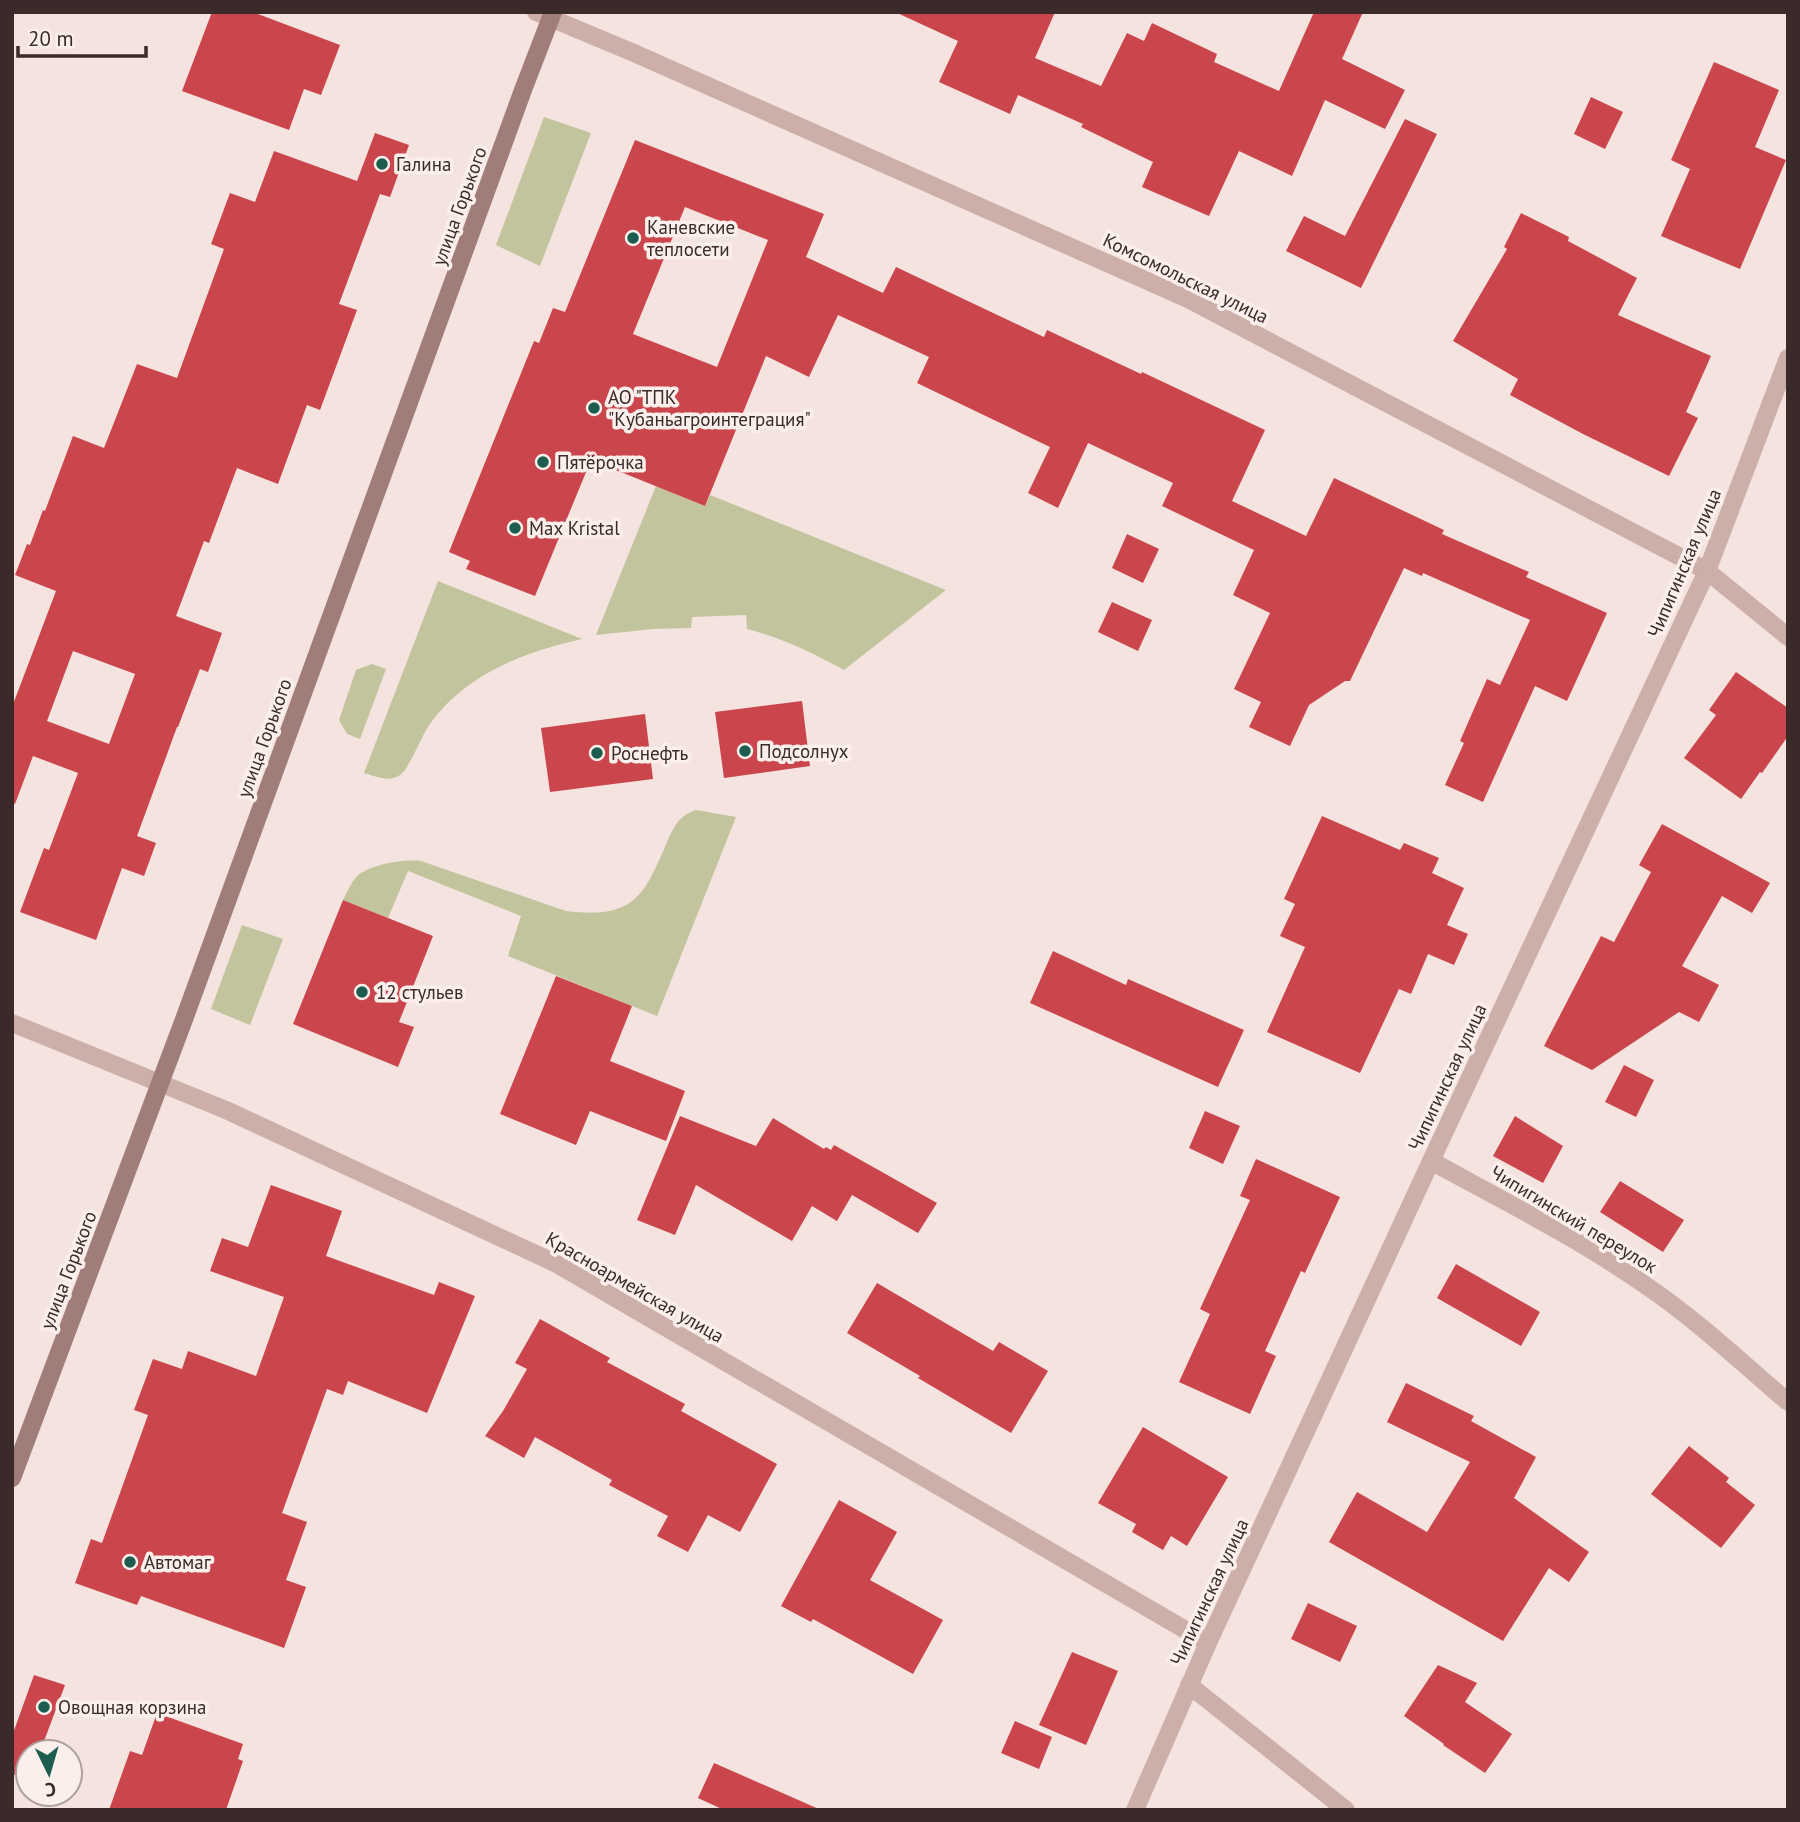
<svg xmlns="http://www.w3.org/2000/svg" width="1800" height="1822" viewBox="0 0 1800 1822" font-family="'PT Sans',sans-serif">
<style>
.green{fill:#c2c49d}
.building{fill:#ca454c;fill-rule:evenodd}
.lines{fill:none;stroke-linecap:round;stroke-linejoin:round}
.street{stroke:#cdafa9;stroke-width:18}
.secondary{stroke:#a17d7a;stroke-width:18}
.poi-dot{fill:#1d5d4f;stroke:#fbefeb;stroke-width:2.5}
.labels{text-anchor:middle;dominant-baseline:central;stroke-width:7;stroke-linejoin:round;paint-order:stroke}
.poi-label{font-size:19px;fill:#3a2a29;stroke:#fbefeb;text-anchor:start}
.street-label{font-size:19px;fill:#3a2a29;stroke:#fbefeb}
</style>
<rect width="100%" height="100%" fill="#f4e3de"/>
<g class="green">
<path d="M544 117 591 133 540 266 496 245Z"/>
<path d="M656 486 705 506 710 495 946 590 844 670C813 653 782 638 747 629L746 615 692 617 691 628 653 629 596 635Z"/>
<path d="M438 581 582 639C524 652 466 674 430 724 421 736 410 768 400 775 389 783 375 776 364 773Z"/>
<path d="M372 664 386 669 360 739 347 734 339 720 356 670Z"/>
<path d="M696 810 736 817 657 1016 508 956 521 916 408 871 388 918 343 900C348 891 352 879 361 873 375 864 404 859 421 861L566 911C638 920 645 893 670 835 676 823 682 814 696 810Z"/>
<path d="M242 925 283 939 250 1025 211 1009Z"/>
</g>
<g class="building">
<path d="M212 12H253L340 45 321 95 304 89 289 130 182 91Z"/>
<path d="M895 12H1055L1035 58 1101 86 1127 33 1144 41 1152 23 1217 54 1214 62 1279 91 1314 12H1363L1342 59 1405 90 1385 129 1325 100 1292 176 1239 151 1209 216 1142 187 1153 162 1081 127 1083 124 1018 95 1010 114 939 82 958 41Z"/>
<path d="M1714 62 1779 90 1755 147 1786 160 1740 269 1661 236 1690 169 1671 160Z"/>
<path d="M1591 97 1623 112 1605 149 1574 134Z"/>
<path d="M1405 119 1437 134 1361 288 1286 251 1304 216 1345 236Z"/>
<path d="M375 133 409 145 390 197 380 194 339 304 357 310 320 410 307 405 278 484 237 468 209 543 204 541 176 616 222 633 208 672 200 669 178 727H177L137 836 156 843 144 876 122 868 96 940 20 912 44 848 49 850 78 773 33 756 15 804 12 803V707L56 591 15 575 27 544 30 545 43 510 45 511 73 436 104 448 137 364 177 378 224 249 211 244 230 193 255 202 274 151 357 181ZM73 651 135 674 109 744 47 721Z"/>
<path d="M635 140 824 214 806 257 883 293 896 267 1044 337 1047 330 1141 374 1142 372 1265 430 1232 501 1306 536 1334 478 1444 530 1442 534 1529 572 1526 577 1607 613 1567 701 1535 686 1483 802 1445 785 1464 743 1460 741 1487 679 1500 685 1530 620 1423 573 1422 576 1404 568 1350 681H1345L1309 705 1290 746 1249 727 1261 702 1234 689 1270 613 1233 595 1254 550 1162 506 1173 483 1088 443 1058 508 1028 493 1050 447 917 383 929 357 838 315 809 377 766 356 705 506 591 460 535 596 466 569 470 561 449 552 534 341 539 343 553 308 565 312ZM685 207 768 240 717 367 633 334Z"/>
<path d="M1521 213 1569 237 1568 241 1637 278 1618 315 1711 356 1686 412 1698 418 1669 476 1583 434 1510 395 1518 379 1453 341 1507 249 1504 247Z"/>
<path d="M1127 534 1159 549 1143 583 1112 568Z"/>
<path d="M1112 602 1152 620 1138 651 1098 632Z"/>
<path d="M1736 672 1788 708V736L1762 773 1760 772 1741 799 1684 758 1716 715 1709 710Z"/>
<path d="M802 701 810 766 724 778 715 712Z"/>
<path d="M645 714 653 779 550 792 541 728Z"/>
<path d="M1322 816 1400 850 1404 843 1439 858 1432 873 1464 888 1447 925 1468 934 1454 965 1428 954 1411 994 1399 989 1360 1073 1267 1032 1305 947 1280 936 1295 904 1284 899Z"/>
<path d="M1662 824 1770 883 1752 913 1722 896 1682 966 1719 985 1699 1022 1679 1012 1592 1070 1544 1046 1601 936 1614 942 1651 872 1639 865Z"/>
<path d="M343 900 433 936 399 1022 414 1027 398 1067 293 1024Z"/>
<path d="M1053 951 1126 985 1128 979 1244 1030 1218 1087 1030 1003Z"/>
<path d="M556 976 632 1006 610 1061 685 1091 666 1141 590 1111 576 1145 500 1114Z"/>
<path d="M1624 1065 1654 1080 1636 1117 1605 1102Z"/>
<path d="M1205 1111 1240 1126 1223 1164 1189 1148Z"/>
<path d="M680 1116 756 1146 773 1118 824 1149 826 1147 831 1150 834 1145 937 1203 918 1233 852 1195 837 1221 812 1206 792 1241 696 1185 675 1235 637 1220Z"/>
<path d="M1515 1116 1563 1146 1543 1183 1493 1156Z"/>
<path d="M1256 1159 1340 1197 1305 1273 1301 1271 1265 1351 1276 1356 1250 1414 1179 1382 1210 1314 1200 1309 1250 1200 1240 1196Z"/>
<path d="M1620 1181 1684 1220 1663 1252 1600 1212Z"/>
<path d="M271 1185 342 1211 326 1256 434 1295 439 1282 475 1296 427 1413 348 1381 343 1395 327 1389 282 1513 307 1522 286 1580 306 1587 284 1648 141 1596 137 1605 75 1583 91 1539 102 1543 148 1415 134 1410 153 1359 182 1369 188 1351 256 1376 284 1297 210 1271 222 1238 248 1247Z"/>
<path d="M1456 1264 1540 1312 1521 1346 1437 1298Z"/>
<path d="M877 1283 993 1351 999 1342 1048 1371 1011 1433 918 1378 920 1376 847 1333Z"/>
<path d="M540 1319 610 1358 607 1362 685 1404 681 1411 777 1464 740 1532 708 1515 688 1552 657 1536 668 1516 609 1485 612 1480 535 1437 524 1458 485 1436 503 1411 527 1369 515 1363Z"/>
<path d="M1406 1383 1474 1416 1471 1421 1536 1457 1514 1498 1589 1552 1569 1582 1549 1568 1503 1641 1329 1542 1357 1492 1427 1532 1470 1462 1387 1422Z"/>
<path d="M1143 1427 1228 1477 1187 1546 1171 1536 1163 1550 1132 1532 1136 1524 1098 1503Z"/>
<path d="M1689 1446 1729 1478 1726 1482 1755 1505 1721 1548 1651 1494Z"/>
<path d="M839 1500 897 1532 870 1580 943 1620 913 1674 813 1619 811 1622 781 1606Z"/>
<path d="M1308 1603 1357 1626 1340 1662 1291 1639Z"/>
<path d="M1072 1652 1118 1671 1086 1745 1039 1725Z"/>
<path d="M1438 1665 1477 1683 1465 1702 1512 1734 1485 1773 1443 1745 1444 1744 1404 1716Z"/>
<path d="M34 1675 65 1685 40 1752H28V1779L12 1774V1736Z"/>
<path d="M157 1713 243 1744 238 1759 243 1761 226 1810H109L130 1751 142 1755Z"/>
<path d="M1015 1721 1052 1737 1039 1769 1001 1753Z"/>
<path d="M714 1763 821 1810H724L698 1798Z"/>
</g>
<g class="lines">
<g class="street">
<path d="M536 12 634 53 1188 299 1707 571 1788 637"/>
<path d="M12 1023 226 1110 555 1263 1208 1643"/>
<path d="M1431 1161C1504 1201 1580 1239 1648 1287 1698 1321 1742 1363 1788 1402"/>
<path d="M1189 1685 1346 1810"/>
<path d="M1135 1810 1208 1643 1431 1161 1707 571 1788 358"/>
</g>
<path class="secondary" d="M12 1478 186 1014 523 90 553 12"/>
</g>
<g class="poi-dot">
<circle cx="382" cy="164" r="7"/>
<circle cx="633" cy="238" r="7"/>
<circle cx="594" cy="408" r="7"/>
<circle cx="543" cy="462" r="7"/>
<circle cx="515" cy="528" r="7"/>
<circle cx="745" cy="751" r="7"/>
<circle cx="597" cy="753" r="7"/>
<circle cx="362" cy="992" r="7"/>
<circle cx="130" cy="1562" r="7"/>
<circle cx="44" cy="1707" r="7"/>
</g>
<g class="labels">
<g class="poi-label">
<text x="396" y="164">Галина</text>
<text x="647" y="227">Каневские<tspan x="647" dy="22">теплосети</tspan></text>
<text x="608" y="397">АО "ТПК<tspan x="608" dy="22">"Кубаньагроинтеграция"</tspan></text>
<text x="557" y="462">Пятёрочка</text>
<text x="529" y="528">Max Kristal</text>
<text x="759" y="751">Подсолнух</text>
<text x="611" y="753">Роснефть</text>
<text x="376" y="992">12 стульев</text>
<text x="144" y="1562">Автомаг</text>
<text x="58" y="1707">Овощная корзина</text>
</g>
<g class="street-label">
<text transform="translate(459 206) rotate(-70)">улица Горького</text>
<text transform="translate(1186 278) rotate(26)">Комсомольская улица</text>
<text transform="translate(1684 563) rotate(-67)">Чипигинская улица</text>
<text transform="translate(264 738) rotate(-70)">улица Горького</text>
<text transform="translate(1447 1077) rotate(-65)">Чипигинская улица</text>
<text transform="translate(1574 1219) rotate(31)">Чипигинский переулок</text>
<text transform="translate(68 1270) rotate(-69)">улица Горького</text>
<text transform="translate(635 1287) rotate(30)">Красноармейская улица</text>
<text transform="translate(1209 1592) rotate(-65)">Чипигинская улица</text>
</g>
</g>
<rect width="1800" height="1822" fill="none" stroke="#3a2a29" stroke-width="28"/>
<g transform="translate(49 1773) rotate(175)"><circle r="33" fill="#fbefeb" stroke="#aea09d" stroke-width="2"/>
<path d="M0-5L12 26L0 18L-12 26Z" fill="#1d5d4f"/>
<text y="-10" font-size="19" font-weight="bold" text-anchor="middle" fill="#3a2a29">С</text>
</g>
<path d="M18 46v10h128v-10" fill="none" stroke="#3a2a29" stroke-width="3.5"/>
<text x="28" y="46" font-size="21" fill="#3a2a29" stroke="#fbefeb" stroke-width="5" paint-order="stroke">20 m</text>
</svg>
